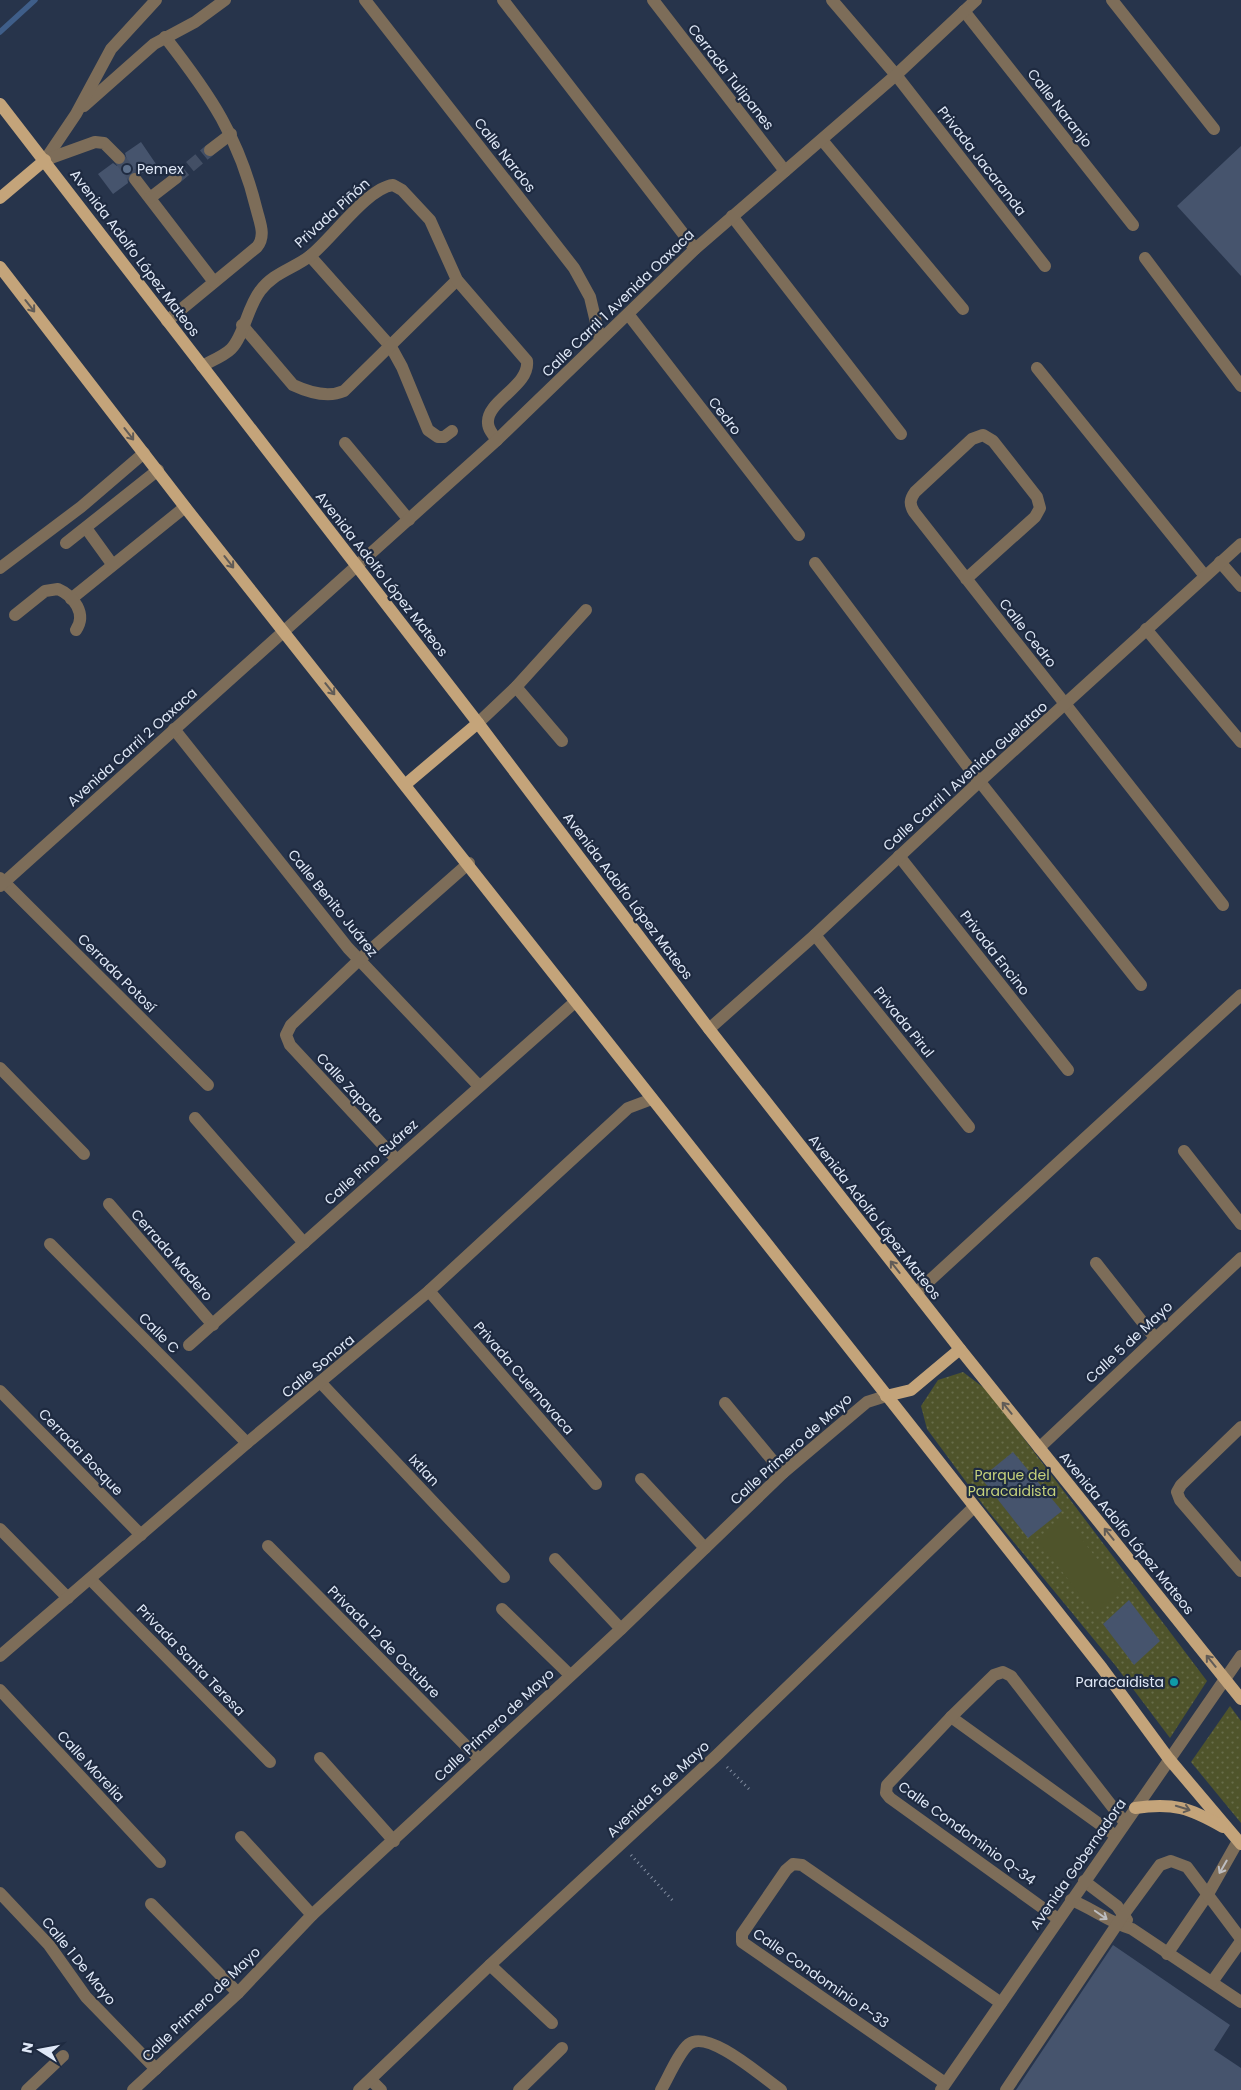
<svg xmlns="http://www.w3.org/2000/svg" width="1241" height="2090" viewBox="0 0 1241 2090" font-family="Poppins,sans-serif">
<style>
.park{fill:url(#park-dots)}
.pitch{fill:#4f542b}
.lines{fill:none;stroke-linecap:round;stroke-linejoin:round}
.stream{stroke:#3f5e89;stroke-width:5.5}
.building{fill:#46546d}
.minor-tunnel{stroke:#434f65;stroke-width:12;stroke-dasharray:12 6;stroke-linecap:butt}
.path{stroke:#838ea1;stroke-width:3;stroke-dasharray:1 4;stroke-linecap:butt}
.minor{stroke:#7d6d59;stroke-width:12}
.major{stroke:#c4a47a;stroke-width:12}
.oneway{stroke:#605b57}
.oneway2{stroke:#bdbdc0}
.service-dot{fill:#5c6f8a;stroke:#1e2a40;stroke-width:2}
.culture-dot{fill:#0f9aa8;stroke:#1e2a40;stroke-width:2}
.labels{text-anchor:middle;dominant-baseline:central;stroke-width:4.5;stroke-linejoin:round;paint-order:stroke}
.street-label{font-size:14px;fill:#dfe8f7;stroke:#1e2a40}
.poi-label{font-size:14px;fill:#dfe8f7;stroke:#1e2a40;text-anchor:start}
.park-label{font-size:14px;fill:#c5d17b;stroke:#1e2a40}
</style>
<defs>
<pattern id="park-dots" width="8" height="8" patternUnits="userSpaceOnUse" patternTransform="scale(1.25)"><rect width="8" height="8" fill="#4f542b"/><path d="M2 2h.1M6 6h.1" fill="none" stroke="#686d4a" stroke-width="1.8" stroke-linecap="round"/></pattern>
</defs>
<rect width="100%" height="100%" fill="#27344b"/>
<g class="park">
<path d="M963 1372 988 1391 1207 1681 1170 1738 1115 1665 984 1506 927 1429 921 1406 938 1380Z"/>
<path d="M1230 1706 1241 1721V1823L1191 1762Z"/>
</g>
<path class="pitch" d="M1065 1518 1122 1591 1095 1614 1037 1539Z"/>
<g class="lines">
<path class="stream" d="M0 32 35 0"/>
</g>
<g class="building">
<path d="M141 142 156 164 141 174 138 171 130 172 127 176 128 183 113 194 98 174 113 163 117 166 124 164 127 160 125 153Z"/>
<path d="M1241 146V276L1177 206Z"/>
<path d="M1013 1452 1062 1511 1028 1538 981 1478Z"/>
<path d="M1129 1600 1160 1641 1134 1665 1103 1624Z"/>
<path d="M1113 1945 1230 2025 1214 2050 1241 2068V2090H1016Z"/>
</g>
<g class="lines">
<g class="minor-tunnel">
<path d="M119 158 135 179"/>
<path d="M176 178 210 150"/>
</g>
<g class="path">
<path d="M727 1767 751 1791"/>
<path d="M631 1855 674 1902"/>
</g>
<g class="minor">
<path d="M365 0 574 268 590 297 600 339"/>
<path d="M503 0 695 249"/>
<path d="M653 0 785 171"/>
<path d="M832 0 896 75 1045 266"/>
<path d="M1112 0 1214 129"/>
<path d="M964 11 1133 225"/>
<path d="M165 37C211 96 239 137 257 211 260 223 266 236 257 247L167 321"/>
<path d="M84 106 154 44 195 22 225 0"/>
<path d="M822 140 963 309"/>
<path d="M210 150 231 134"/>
<path d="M45 160 76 114 111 49 156 0"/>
<path d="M45 160 95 142 104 143 119 158"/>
<path d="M135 179 214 282"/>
<path d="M150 198 176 178"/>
<path d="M732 216 901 434"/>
<path d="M310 256 391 347 402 367 428 430 438 437H444L452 431"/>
<path d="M1145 258 1241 386"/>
<path d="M628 314 799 535"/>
<path d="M242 325 293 385C308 392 328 398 344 391L457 280"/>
<path d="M202 366C211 361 224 356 231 349 244 336 247 308 260 291 273 273 293 269 310 256 331 240 367 188 393 185L402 190 430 220 457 280 527 361C530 386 486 401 488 423 488 429 493 435 497 440"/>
<path d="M1037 368 1205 576"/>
<path d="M345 443 409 520"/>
<path d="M86 528 112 564"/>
<path d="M66 543 158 470"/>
<path d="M1220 562 1241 586"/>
<path d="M815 563 965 763 1141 985"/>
<path d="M0 568 81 507 144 453"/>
<path d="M966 579 1035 517 1040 508 1037 497 993 441 983 435 972 439 915 492C910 499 909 504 914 512 964 576 1015 641 1066 705L1223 905"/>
<path d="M71 599 185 507"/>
<path d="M15 615 45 591 58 589C74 596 87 614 76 630"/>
<path d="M1146 629 1241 742"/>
<path d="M516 687 562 741"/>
<path d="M478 723 516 687 586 610"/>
<path d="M174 729 348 948 479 1086"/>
<path d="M899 856 1068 1070"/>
<path d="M0 878 208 1085"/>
<path d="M0 886 497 440 695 249 896 75 976 0"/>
<path d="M815 935 969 1127"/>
<path d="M709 1029 815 935 980 781 1241 544"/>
<path d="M0 1068 84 1154"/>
<path d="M195 1118 304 1243"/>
<path d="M1184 1151 1241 1224"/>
<path d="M396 1159 290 1045 286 1035 291 1025 359 960 469 863"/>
<path d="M109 1204 213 1325"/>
<path d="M50 1244 247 1443"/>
<path d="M1096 1263 1155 1338"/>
<path d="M429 1291 596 1484"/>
<path d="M916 1293 1241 995"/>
<path d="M189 1345 575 1002"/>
<path d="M321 1383 504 1577"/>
<path d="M0 1391 141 1535"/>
<path d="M725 1403 783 1473"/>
<path d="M1241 1427 1181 1485 1177 1492 1180 1500 1241 1571"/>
<path d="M1039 1448 1241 1258"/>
<path d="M641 1479 705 1548"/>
<path d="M0 1529 68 1598"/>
<path d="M268 1546 479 1759"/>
<path d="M555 1559 621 1629"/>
<path d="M90 1579 270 1762"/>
<path d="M502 1609 570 1675"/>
<path d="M0 1656 247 1443 429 1291 628 1108 652 1099"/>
<path d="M0 1690 160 1862"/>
<path d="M951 1717 1116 1836"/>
<path d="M320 1758 394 1841"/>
<path d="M241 1837 312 1915"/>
<path d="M1084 1881 1117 1906 1127 1920"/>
<path d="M0 1893 49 1945 86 1997 156 2069"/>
<path d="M1071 1900C1092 1908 1110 1923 1132 1929L1241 2002"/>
<path d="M151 1904 238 1993"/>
<path d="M1058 1919 890 1798 886 1793 887 1785 951 1717 994 1675 1003 1672 1011 1676 1125 1823"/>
<path d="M1167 1954 1208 1894 1238 1841"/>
<path d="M490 1965 552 2023"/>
<path d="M1212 1982 1241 1941"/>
<path d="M371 2080 381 2090"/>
<path d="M945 2083 742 1942V1934L786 1870 793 1864 802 1865 1001 2003"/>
<path d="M27 2090 63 2056"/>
<path d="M133 2090 238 1993 312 1915 621 1629 783 1473 867 1402 886 1396"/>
<path d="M359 2090 490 1965 716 1756 974 1507"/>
<path d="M519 2090 562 2048"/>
<path d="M661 2090C668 2078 679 2052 689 2044 709 2029 763 2078 781 2090"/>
<path d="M941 2090 1241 1656"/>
<path d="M1006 2090 1124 1914 1160 1865 1171 1861 1187 1867 1241 1939"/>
</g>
<g class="major">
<path d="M0 104 478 723 709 1029 960 1349 1241 1699"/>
<path d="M0 198 45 160"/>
<path d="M0 267 185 507 1102 1668 1169 1759 1241 1844"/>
<path d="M406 784 478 723"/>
<path d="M886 1396 911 1390 960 1349"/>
<path d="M1135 1808C1173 1802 1190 1808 1223 1827"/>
</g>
</g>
<defs><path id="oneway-shaft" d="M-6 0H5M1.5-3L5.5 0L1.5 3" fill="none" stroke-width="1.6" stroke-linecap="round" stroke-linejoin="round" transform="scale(1.25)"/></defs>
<g class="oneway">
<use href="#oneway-shaft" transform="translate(30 306) rotate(52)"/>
<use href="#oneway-shaft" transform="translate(129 434) rotate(52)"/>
<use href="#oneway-shaft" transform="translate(229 562) rotate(52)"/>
<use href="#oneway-shaft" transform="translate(330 689) rotate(51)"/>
<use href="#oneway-shaft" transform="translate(895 1267) rotate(-128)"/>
<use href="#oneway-shaft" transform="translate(1007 1408) rotate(-129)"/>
<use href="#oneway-shaft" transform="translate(1109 1534) rotate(-129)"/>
<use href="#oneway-shaft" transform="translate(1211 1661) rotate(-129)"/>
<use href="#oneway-shaft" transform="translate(1183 1808) rotate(17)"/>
</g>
<g class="oneway2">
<use href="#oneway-shaft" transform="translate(1223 1867) rotate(120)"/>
<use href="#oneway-shaft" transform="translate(1101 1915) rotate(35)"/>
</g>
<circle class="service-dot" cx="127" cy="169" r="5"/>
<circle class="culture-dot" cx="1174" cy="1682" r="5"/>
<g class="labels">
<g class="street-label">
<text transform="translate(731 77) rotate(52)">Cerrada Tulipanes</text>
<text transform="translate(1060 108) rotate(52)">Calle Naranjo</text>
<text transform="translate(505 155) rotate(52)">Calle Nardos</text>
<text transform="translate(982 161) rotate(52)">Privada Jacaranda</text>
<text transform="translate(332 213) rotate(-42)">Privada Piñón</text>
<text transform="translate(135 253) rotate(53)">Avenida Adolfo López Mateos</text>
<text transform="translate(618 303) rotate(-44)">Calle Carril 1 Avenida Oaxaca</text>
<text transform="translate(725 416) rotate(52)">Cedro</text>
<text transform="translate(382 574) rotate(52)">Avenida Adolfo López Mateos</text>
<text transform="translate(1028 633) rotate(52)">Calle Cedro</text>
<text transform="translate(132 747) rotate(-42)">Avenida Carril 2 Oaxaca</text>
<text transform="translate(965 776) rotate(-42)">Calle Carril 1 Avenida Guelatao</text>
<text transform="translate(628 896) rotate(53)">Avenida Adolfo López Mateos</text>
<text transform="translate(333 903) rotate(51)">Calle Benito Juárez</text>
<text transform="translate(995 953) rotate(52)">Privada Encino</text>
<text transform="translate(117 973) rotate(45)">Cerrada Potosí</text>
<text transform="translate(904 1022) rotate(51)">Privada Pirul</text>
<text transform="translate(350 1088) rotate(47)">Calle Zapata</text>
<text transform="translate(371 1162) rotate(-42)">Calle Pino Suárez</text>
<text transform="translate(875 1217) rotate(52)">Avenida Adolfo López Mateos</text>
<text transform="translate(172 1255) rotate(49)">Cerrada Madero</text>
<text transform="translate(159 1333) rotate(45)">Calle C</text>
<text transform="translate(1129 1342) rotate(-43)">Calle 5 de Mayo</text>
<text transform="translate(318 1366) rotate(-40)">Calle Sonora</text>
<text transform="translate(524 1378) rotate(49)">Privada Cuernavaca</text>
<text transform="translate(791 1449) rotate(-42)">Calle Primero de Mayo</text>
<text transform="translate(81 1452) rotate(46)">Cerrada Bosque</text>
<text transform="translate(424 1470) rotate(47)">Ixtlan</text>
<text transform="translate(1127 1533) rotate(51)">Avenida Adolfo López Mateos</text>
<text transform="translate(384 1642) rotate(45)">Privada 12 de Octubre</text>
<text transform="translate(191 1660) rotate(46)">Privada Santa Teresa</text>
<text transform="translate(494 1725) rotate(-43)">Calle Primero de Mayo</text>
<text transform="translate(91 1766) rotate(47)">Calle Morelia</text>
<text transform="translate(658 1789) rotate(-43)">Avenida 5 de Mayo</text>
<text transform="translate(967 1833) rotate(36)">Calle Condominio Q-34</text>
<text transform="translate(1078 1864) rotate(-55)">Avenida Gobernadora</text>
<text transform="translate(79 1961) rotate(51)">Calle 1 De Mayo</text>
<text transform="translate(821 1978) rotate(35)">Calle Condominio P-33</text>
<text transform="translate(201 2004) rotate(-44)">Calle Primero de Mayo</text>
</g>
<g class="poi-label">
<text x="137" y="169">Pemex</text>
<text x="1164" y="1682" text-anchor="end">Paracaidista</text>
</g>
<g class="park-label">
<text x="1012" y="1475">Parque del<tspan x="1012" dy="16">Paracaidista</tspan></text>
</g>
</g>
<g transform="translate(40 2050) rotate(281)" stroke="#1e2a40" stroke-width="4" paint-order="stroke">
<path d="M0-4L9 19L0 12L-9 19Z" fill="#dfe8f7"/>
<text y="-8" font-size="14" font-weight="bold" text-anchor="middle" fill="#dfe8f7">N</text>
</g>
</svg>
